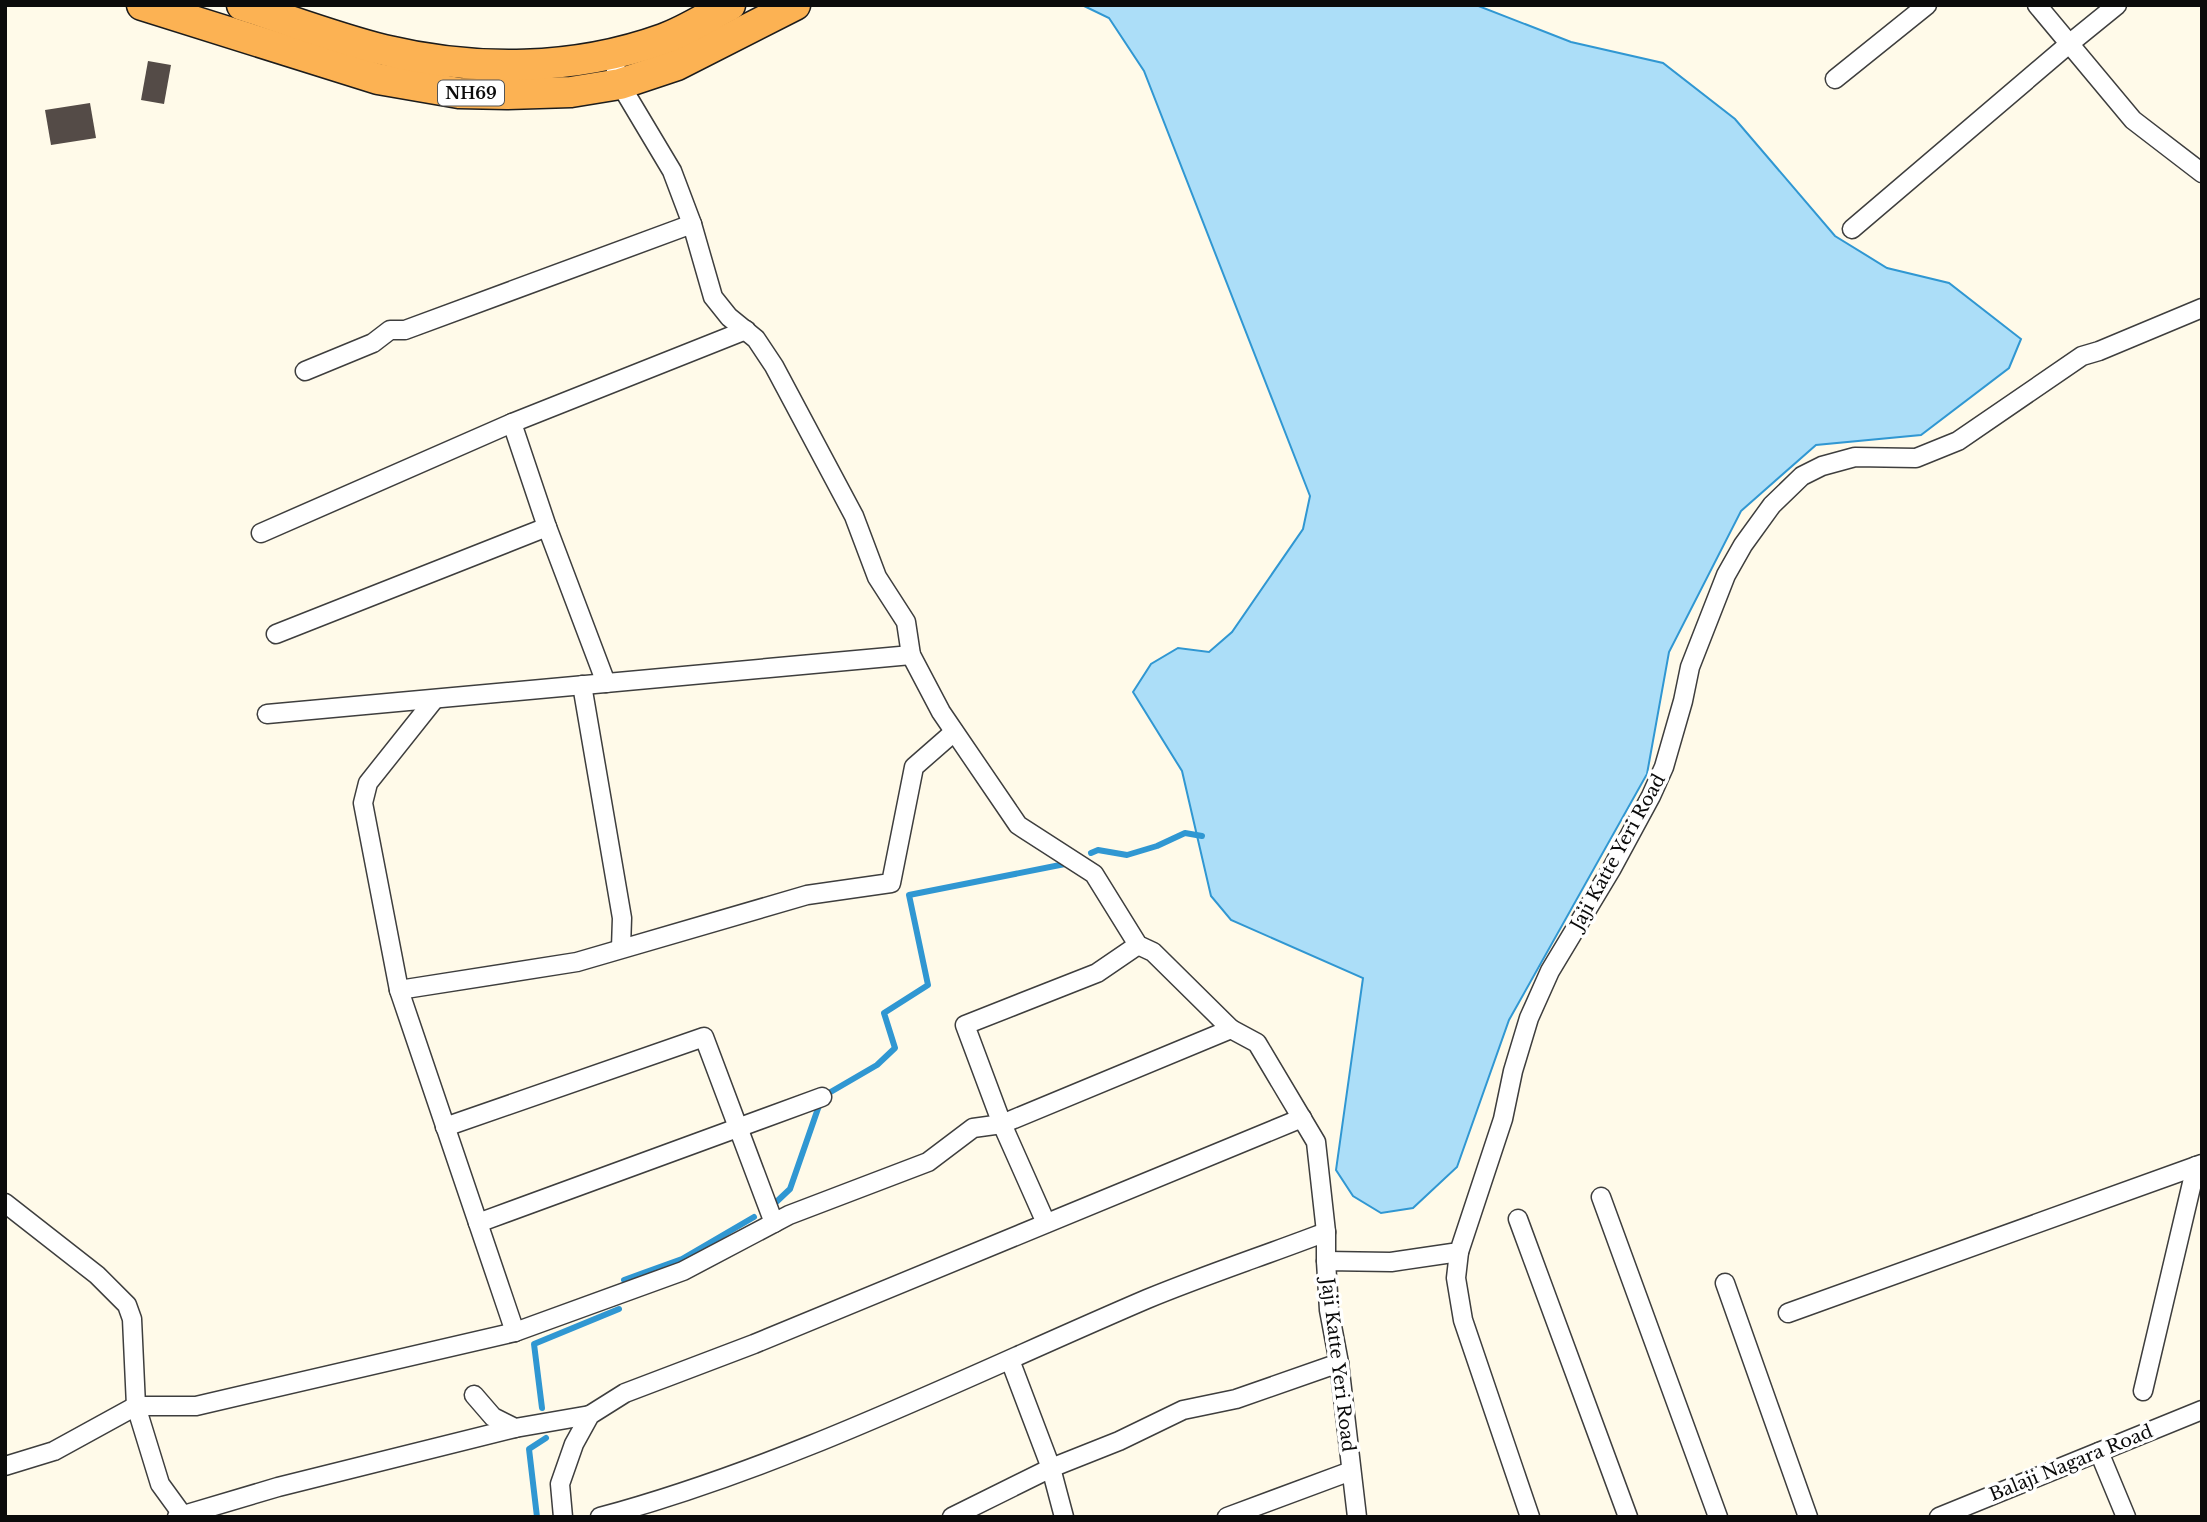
<svg xmlns="http://www.w3.org/2000/svg" width="2207" height="1522" viewBox="0 0 2207 1522" font-family="'Libre Baskerville',serif">
<style>
.water{fill:#acdef8;stroke:#3097d2;stroke-width:2}
.lines{fill:none;stroke-linecap:round;stroke-linejoin:round}
.stream{stroke:#3097d2;stroke-width:6}
.building{fill:#544b47}
.minor-casing{stroke:#3e3e3e;stroke-width:21}
.trunk-casing{stroke:#1c1c1c;stroke-width:33}
.minor{stroke:#fff;stroke-width:18}
.trunk{stroke:#fcb253;stroke-width:30}
.labels{text-anchor:middle;dominant-baseline:central;stroke-width:7;stroke-linejoin:round;paint-order:stroke}
.shield{fill:#fff;stroke:#545454;stroke-width:2}
.shield-label{font-size:16px;font-weight:bold;fill:#0b0b0b}
.street-label{font-size:18px;fill:#0b0b0b;stroke:#fff}
</style>
<rect width="100%" height="100%" fill="#fffae9"/>
<path class="water" d="M1082 5H1476L1571 42 1663 63 1735 119 1835 236 1887 268 1949 283 2021 339 2009 368 1921 435 1816 445 1741 511 1669 652 1647 774 1509 1020 1457 1167 1413 1208 1381 1213 1353 1196 1336 1170 1363 978 1231 920 1211 896 1182 771 1133 692 1151 664 1178 648 1209 652 1232 632 1303 529 1310 496 1144 71 1109 18Z"/>
<g class="lines">
<g class="stream">
<path d="M1091 853 1098 850 1127 855 1157 846 1185 833 1202 836"/>
<path d="M772 1206 790 1189 822 1097 877 1065 895 1048 884 1013 928 985 909 895 1070 863"/>
<path d="M624 1280 682 1259 754 1217"/>
<path d="M542 1408 534 1344 619 1309"/>
<path d="M537 1517 529 1449 546 1438"/>
</g>
</g>
<g class="building">
<path d="M148 61 171 65 164 104 141 100Z"/>
<path d="M90 103 96 138 51 145 45 110Z"/>
</g>
<g class="lines">
<g class="minor-casing">
<g id="minor">
<path d="M2037 5 2133 120 2202 173"/>
<path d="M612 55 620 84 672 171 692 224 713 297 729 317 756 339 774 366 854 516 877 577 906 622 911 655 941 712 1018 825 1094 874 1138 945 1153 952 1231 1029"/>
<path d="M1835 79 1927 5"/>
<path d="M1852 229 2069 44 2117 5"/>
<path d="M305 371 373 343 390 330H405L692 224"/>
<path d="M512 423 547 527 606 683"/>
<path d="M261 533 512 423 746 330"/>
<path d="M276 634 547 527"/>
<path d="M582 685 622 918 621 948"/>
<path d="M434 700 368 783 363 803 399 990 515 1332"/>
<path d="M267 714 911 655"/>
<path d="M399 990 577 962 807 895 891 883 914 767 954 732"/>
<path d="M445 1127 704 1037 774 1223"/>
<path d="M1601 1197 1718 1517"/>
<path d="M5 1203 97 1275 127 1305 132 1319 136 1406 160 1484 184 1517"/>
<path d="M1518 1219 1628 1517"/>
<path d="M478 1223 822 1097"/>
<path d="M1046 1223 1002 1124 965 1025 1097 973 1138 945"/>
<path d="M1459 1252 1456 1278 1463 1320 1530 1517"/>
<path d="M1725 1283 1808 1517"/>
<path d="M1788 1313 2202 1164"/>
<path d="M1010 1360 1051 1468 1064 1517"/>
<path d="M2143 1391 2196 1166"/>
<path d="M474 1395 493 1417 515 1428 590 1415"/>
<path d="M2099 1452 2126 1517"/>
<path d="M5 1466 54 1451 136 1406H196L515 1332 683 1271 789 1215 928 1162 973 1128 1002 1124 1231 1029 1257 1043 1316 1142 1326 1232V1261"/>
<path d="M177 1517 278 1487 515 1428"/>
<path d="M563 1517 560 1484 574 1444 590 1415 625 1393 754 1344 1302 1118"/>
<path d="M600 1517C789 1466 967 1376 1147 1299 1205 1275 1266 1255 1326 1232"/>
<path d="M952 1517 1051 1468 1119 1441 1183 1410 1236 1399 1339 1363"/>
<path d="M1227 1517 1351 1471"/>
<path d="M1357 1517 1339 1363 1329 1310 1326 1261 1391 1262 1459 1252 1503 1119 1513 1071 1529 1018 1550 971 1612 868 1651 796 1664 767 1683 701 1690 667 1726 575 1743 545 1772 505 1802 476 1822 466 1855 457 1916 458 1958 441 2082 356 2099 351 2202 308"/>
<path d="M1939 1517 2202 1410"/>
</g>
</g>
<g class="trunk-casing">
<g id="trunk">
<path d="M142 5 378 79 459 93 507 94 571 92 620 84 677 65 795 5"/>
<path d="M242 5C289 20 336 38 384 50 476 72 574 71 663 39 686 31 708 16 730 5"/>
</g>
</g>
<use href="#minor" class="minor"/>
<use href="#trunk" class="trunk"/>
</g>
<g class="labels">
<rect class="shield" x="438" y="80.5" width="66" height="25" rx="5"/>
<g class="shield-label">
<text x="471" y="93">NH69</text>
</g>
<g class="street-label">
<text transform="translate(1618 852) rotate(-61)">Jaji Katte Yeri Road</text>
<text transform="translate(1338 1365) rotate(83)">Jaji Katte Yeri Road</text>
<text transform="translate(2071 1463) rotate(-22)">Balaji Nagara Road</text>
</g>
</g>
<rect width="2207" height="1522" fill="none" stroke="#0b0b0b" stroke-width="14"/>
</svg>
